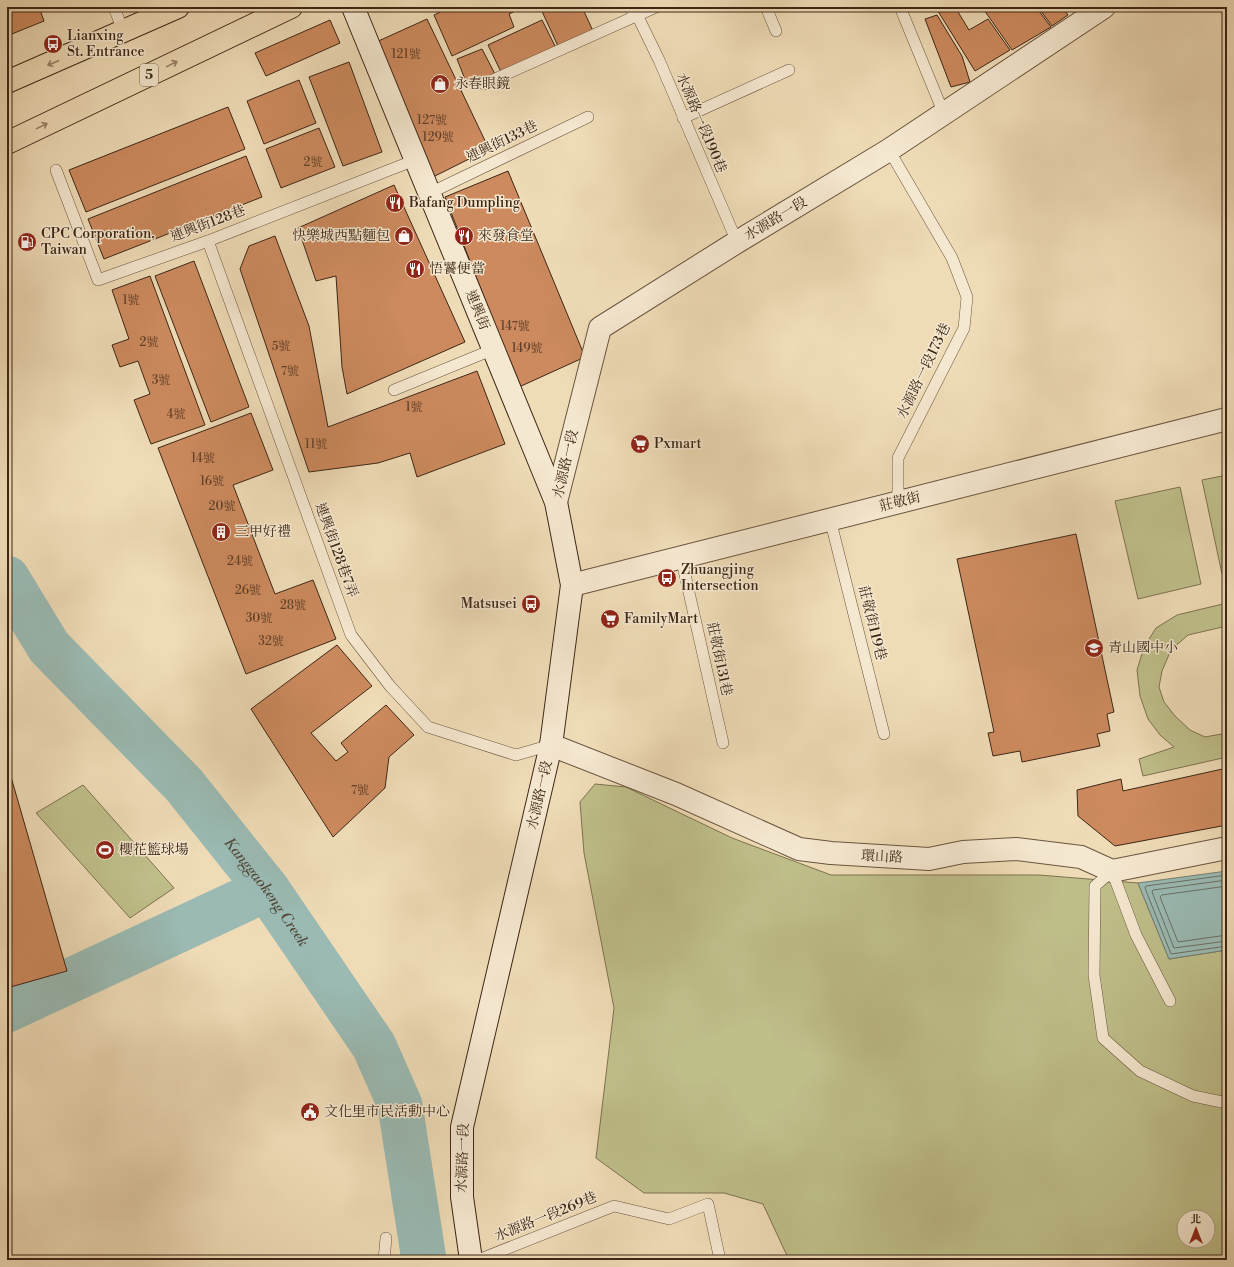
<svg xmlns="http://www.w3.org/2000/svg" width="1234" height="1267" viewBox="0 0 1234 1267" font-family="'Libre Bodoni','Noto Serif TC',serif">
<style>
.green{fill:#bfbf8a;stroke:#7e7250;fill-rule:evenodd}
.water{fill:#9abab3;stroke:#757f74}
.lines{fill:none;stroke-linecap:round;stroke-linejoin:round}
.shore{stroke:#6c7064;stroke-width:1}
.river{stroke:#9abab3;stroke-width:45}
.building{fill:#cc8a5e;stroke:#3d2616}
.lane-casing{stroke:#6a543e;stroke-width:12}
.street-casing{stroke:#6a543e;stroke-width:24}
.secondary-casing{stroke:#3d2616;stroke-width:24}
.primary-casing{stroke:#3d2616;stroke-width:24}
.lane{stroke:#f5e8d0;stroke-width:11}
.street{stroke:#f5e8d0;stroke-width:22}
.secondary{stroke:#f5e8d0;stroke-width:22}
.primary{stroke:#efdcb7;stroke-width:22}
.oneway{stroke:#968166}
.labels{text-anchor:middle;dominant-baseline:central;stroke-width:3;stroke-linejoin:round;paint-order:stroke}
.number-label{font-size:12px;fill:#613f28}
.shield{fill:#f5e8d0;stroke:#74604e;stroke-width:1}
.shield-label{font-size:13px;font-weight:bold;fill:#3d2616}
.poi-label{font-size:14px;fill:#3d2616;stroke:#f5e8d0;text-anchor:start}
.street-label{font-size:14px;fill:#3d2616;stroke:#f5e8d0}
.water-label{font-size:15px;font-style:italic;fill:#544b3d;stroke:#f5e8d0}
</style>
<rect width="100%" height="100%" fill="#efdcb7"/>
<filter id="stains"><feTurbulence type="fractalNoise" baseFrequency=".005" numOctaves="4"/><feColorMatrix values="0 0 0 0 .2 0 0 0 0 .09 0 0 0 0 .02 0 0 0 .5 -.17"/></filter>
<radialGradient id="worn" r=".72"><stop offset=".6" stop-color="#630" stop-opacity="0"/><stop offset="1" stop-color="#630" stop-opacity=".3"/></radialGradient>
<g class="green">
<path d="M1227 475V573L1222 574 1202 480Z"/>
<path d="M1180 487 1201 584 1138 599 1115 501Z"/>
<path d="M1227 603V626L1188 635 1171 650 1162 671 1159 687 1164 702 1175 716 1190 730 1205 737 1227 733V757L1143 776 1139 759 1174 747 1160 735 1148 719 1140 696 1137 670 1144 647 1156 628 1177 615Z"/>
<path d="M595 784 626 787 732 838 831 875H1039L1138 883 1169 959 1227 950V1260H789L763 1204 724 1193H644L596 1158 614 1008 584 853 580 802ZM1184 1217H1208V1241H1184Z"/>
<path d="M83 785 174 888 130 918 36 813Z"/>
</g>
<path class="water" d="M1227 871V950L1169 959 1138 883Z"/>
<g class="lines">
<g class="shore">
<path d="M1227 875 1146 886 1145 888 1171 954 1227 946"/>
<path d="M1227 880 1153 890 1152 892 1174 948 1227 941"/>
<path d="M1227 886 1162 895 1160 897 1178 942 1227 935"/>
</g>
<g class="river">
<path id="s1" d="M7 578 49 647 184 785 267 889 374 1046 400 1105 424 1260"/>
<path d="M7 1010 267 889"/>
</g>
</g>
<g class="building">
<path d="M7 7H39L44 21 7 36Z"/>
<path d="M451 7H524L509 14 514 27 452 56 434 15Z"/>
<path d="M540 7H582L593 31 558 46Z"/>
<path d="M938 7H955L969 30 988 19 1010 50 975 71 936 8Z"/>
<path d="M982 7H1036L1051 27 1012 50Z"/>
<path d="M1038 7H1062L1068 15 1052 26Z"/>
<path d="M937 15 962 56 970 82 951 87 925 19Z"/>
<path d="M427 19 489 149 433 177 374 43Z"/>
<path d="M330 20 340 43 266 76 255 53Z"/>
<path d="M542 20 556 48 502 74 488 45Z"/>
<path d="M482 49 495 74 468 87 457 59Z"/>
<path d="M349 62 382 152 343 166 309 77Z"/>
<path d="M299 80 316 123 264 144 247 101Z"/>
<path d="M228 107 245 149 86 212 69 170Z"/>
<path d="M319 128 335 167 281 188 266 149Z"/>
<path d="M246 156 262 197 104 259 88 219Z"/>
<path d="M508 171 585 357 519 387 445 197Z"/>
<path d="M394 185 465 342 347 394 342 367 336 276 316 281 298 228Z"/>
<path d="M275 236 309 326 328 427 477 371 505 444 417 477 410 453 378 463 309 472 240 269 249 246Z"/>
<path d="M194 261 249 407 211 422 155 276Z"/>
<path d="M150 276 205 425 151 444 134 400 150 394 138 361 120 367 112 345 129 339 112 290Z"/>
<path d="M251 413 273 470 233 485 275 594 313 580 336 639 246 674 158 448Z"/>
<path d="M1076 534 1114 712 1107 714 1110 731 1097 734 1100 746 1022 762 1020 751 993 756 988 733 994 732 957 559Z"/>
<path d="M337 645 372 686 311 733 336 761 348 752 341 743 386 705 414 735 389 757 385 788 333 837 251 709Z"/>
<path d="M7 763 67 971 7 988Z"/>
<path d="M1227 768V825L1115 846 1078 816 1077 790 1121 779 1123 791Z"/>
</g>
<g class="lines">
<g class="lane-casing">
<g id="lane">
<path d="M114 7 123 31"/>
<path d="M629 7 637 15 659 60 737 242"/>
<path d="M766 7 776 31"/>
<path d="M900 7 944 114"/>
<path d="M484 84 656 7"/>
<path d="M683 118 789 70"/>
<path d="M889 150 952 258 967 297 964 328 898 458V503"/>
<path d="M56 170 98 280 208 241 415 160"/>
<path d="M430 193 588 117"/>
<path d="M208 241 351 635 390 686 428 727 516 755 551 745"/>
<path d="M394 390 494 349"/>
<path d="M830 519 884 734"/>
<path d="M681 557 723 743"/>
<path d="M1170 1001 1136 935 1112 871 1095 886 1094 975 1103 1038 1140 1071 1193 1096 1227 1103"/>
<path d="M7 1257 8 1260"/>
<path d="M384 1260 386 1238"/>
<path d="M478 1260 614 1206 669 1219 708 1204 720 1260"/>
</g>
</g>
<g class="street-casing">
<g id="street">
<path d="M556 502 600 328 737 242 889 150 1104 7"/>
<path d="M572 585 1227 419"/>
<path d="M551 745 676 794 799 849 831 853 929 859 963 852 1016 849 1081 857 1112 871 1227 848"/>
</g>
</g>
<g class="secondary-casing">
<path id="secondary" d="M353 7 556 502 572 585 551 745 462 1127V1197L471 1260"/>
</g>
<g class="primary-casing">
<g id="primary">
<path d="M7 82 178 7"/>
<path d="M7 143 291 7"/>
</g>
</g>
<use href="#lane" class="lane"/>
<use href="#street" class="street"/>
<use href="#secondary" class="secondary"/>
<use href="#primary" class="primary"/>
</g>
<defs><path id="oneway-shaft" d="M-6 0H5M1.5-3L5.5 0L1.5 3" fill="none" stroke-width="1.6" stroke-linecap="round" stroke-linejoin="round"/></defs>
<g class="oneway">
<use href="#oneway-shaft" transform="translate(53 63) rotate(157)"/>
<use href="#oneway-shaft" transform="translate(172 64) rotate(-26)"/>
<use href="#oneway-shaft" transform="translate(42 126) rotate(-26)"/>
</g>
<defs>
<g id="bus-disc" transform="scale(1)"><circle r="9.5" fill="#8f2418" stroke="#f5e8d0"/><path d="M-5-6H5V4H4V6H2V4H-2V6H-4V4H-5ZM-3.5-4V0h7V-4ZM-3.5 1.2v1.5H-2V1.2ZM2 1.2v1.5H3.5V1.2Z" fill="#fff"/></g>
<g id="shop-disc" transform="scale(1)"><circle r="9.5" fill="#8f2418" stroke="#f5e8d0"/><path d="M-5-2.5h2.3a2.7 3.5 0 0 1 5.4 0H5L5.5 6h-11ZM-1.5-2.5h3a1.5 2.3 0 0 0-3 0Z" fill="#fff"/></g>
<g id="restaurant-disc" transform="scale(1)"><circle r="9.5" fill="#8f2418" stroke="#f5e8d0"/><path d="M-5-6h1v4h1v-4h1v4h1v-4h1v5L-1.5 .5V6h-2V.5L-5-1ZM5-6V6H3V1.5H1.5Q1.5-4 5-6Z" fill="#fff"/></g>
<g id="fuel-disc" transform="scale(1)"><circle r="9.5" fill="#8f2418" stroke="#f5e8d0"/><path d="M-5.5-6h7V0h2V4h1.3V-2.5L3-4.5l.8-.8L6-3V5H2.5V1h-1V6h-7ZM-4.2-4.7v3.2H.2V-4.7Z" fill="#fff"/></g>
<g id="supermarket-disc" transform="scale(1)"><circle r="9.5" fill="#8f2418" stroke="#f5e8d0"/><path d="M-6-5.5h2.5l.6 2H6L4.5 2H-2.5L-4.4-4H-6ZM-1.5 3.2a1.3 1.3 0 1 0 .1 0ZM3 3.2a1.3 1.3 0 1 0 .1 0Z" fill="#fff"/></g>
<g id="building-disc" transform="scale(1)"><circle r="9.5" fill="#8f2418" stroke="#f5e8d0"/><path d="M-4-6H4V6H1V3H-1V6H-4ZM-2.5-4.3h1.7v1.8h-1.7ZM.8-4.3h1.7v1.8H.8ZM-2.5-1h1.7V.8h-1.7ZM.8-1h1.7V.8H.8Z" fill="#fff"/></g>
<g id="school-disc" transform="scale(1)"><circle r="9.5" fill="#8f2418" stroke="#f5e8d0"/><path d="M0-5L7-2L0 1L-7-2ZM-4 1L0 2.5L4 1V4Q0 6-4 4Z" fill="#fff"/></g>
<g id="stadium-disc" transform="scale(1)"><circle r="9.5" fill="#8f2418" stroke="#f5e8d0"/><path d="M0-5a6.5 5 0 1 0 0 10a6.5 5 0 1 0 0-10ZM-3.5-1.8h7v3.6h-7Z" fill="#fff"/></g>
<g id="civic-disc" transform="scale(1)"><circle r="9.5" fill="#8f2418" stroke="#f5e8d0"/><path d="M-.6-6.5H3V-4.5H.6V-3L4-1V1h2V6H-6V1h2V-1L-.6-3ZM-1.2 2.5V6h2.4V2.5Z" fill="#fff"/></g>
</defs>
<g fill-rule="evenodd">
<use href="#bus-disc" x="53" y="44"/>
<use href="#shop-disc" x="440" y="84"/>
<use href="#restaurant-disc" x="395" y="203"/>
<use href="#shop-disc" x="404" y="236"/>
<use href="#restaurant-disc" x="464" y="236"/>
<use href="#fuel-disc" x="27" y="242"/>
<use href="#restaurant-disc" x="415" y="269"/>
<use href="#supermarket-disc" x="640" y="444"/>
<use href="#building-disc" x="221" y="532"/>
<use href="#bus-disc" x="667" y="578"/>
<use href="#bus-disc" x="531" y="604"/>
<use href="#supermarket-disc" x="610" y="619"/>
<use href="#school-disc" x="1094" y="648"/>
<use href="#stadium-disc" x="105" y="850"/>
<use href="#civic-disc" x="310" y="1112"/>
</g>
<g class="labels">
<g class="number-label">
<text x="406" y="54">121號</text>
<text x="432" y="120">127號</text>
<text x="438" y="137">129號</text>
<text x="313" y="162">2號</text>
<text x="131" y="300">1號</text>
<text x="515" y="326">147號</text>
<text x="149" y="342">2號</text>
<text x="281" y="346">5號</text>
<text x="527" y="348">149號</text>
<text x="290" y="371">7號</text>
<text x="161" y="380">3號</text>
<text x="414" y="407">1號</text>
<text x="176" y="414">4號</text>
<text x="316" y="444">11號</text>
<text x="203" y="458">14號</text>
<text x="212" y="481">16號</text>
<text x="222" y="506">20號</text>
<text x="240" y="561">24號</text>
<text x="248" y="590">26號</text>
<text x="293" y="605">28號</text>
<text x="259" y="618">30號</text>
<text x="271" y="641">32號</text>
<text x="360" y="790">7號</text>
</g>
<rect class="shield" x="140" y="64" width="18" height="22" rx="3"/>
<g class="shield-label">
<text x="149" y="75">5</text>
</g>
<g class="poi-label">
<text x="67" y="36">Lianxing<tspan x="67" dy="16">St. Entrance</tspan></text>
<text x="454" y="84">永春眼鏡</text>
<text x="409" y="203">Bafang Dumpling</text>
<text x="41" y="234">CPC Corporation,<tspan x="41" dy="16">Taiwan</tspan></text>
<text x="390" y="236" text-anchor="end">快樂城西點麵包</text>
<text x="478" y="236">來發食堂</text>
<text x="429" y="269">悟饕便當</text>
<text x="654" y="444">Pxmart</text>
<text x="235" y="532">三甲好禮</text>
<text x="681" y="570">Zhuangjing<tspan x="681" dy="16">Intersection</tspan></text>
<text x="517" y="604" text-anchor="end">Matsusei</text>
<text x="624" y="619">FamilyMart</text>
<text x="1108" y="648">青山國中小</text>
<text x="119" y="850">櫻花籃球場</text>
<text x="324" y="1112">文化里市民活動中心</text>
</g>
<g class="street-label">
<text transform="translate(701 123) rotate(67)">水源路一段190巷</text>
<text transform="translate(502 142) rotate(-26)">連興街133巷</text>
<text transform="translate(776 219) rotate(-31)">水源路一段</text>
<text transform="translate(208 224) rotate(-21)">連興街128巷</text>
<text transform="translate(477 310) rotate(68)">連興街</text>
<text transform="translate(924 371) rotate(-64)">水源路一段173巷</text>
<text transform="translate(566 464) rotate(-77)">水源路一段</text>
<text transform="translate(900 502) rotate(-14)">莊敬街</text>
<text transform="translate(336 550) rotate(70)">連興街128巷7弄</text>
<text transform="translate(872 623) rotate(76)">莊敬街119巷</text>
<text transform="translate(719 659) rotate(78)">莊敬街131巷</text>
<text transform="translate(540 795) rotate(-77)">水源路一段</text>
<text transform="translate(882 857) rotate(3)">環山路</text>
<text transform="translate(463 1158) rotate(-88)">水源路一段</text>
<text transform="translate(546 1217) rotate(-22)">水源路一段269巷</text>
</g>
<g class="water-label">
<text stroke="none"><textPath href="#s1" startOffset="409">Kanggaokeng Creek</textPath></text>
</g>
</g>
<rect width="1234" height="1267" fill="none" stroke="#efdcb7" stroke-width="24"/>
<rect x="8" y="8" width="1218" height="1251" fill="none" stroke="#3d2616" stroke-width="2"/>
<rect x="12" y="12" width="1210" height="1243" fill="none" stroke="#3d2616"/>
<g transform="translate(1196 1229)"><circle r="19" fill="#f5e8d0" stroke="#ab9a86"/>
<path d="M0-3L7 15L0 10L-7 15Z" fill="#8f2418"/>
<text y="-6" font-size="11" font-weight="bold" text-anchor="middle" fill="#3d2616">北</text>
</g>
<rect width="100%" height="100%" filter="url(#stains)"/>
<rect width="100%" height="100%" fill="url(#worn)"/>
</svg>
